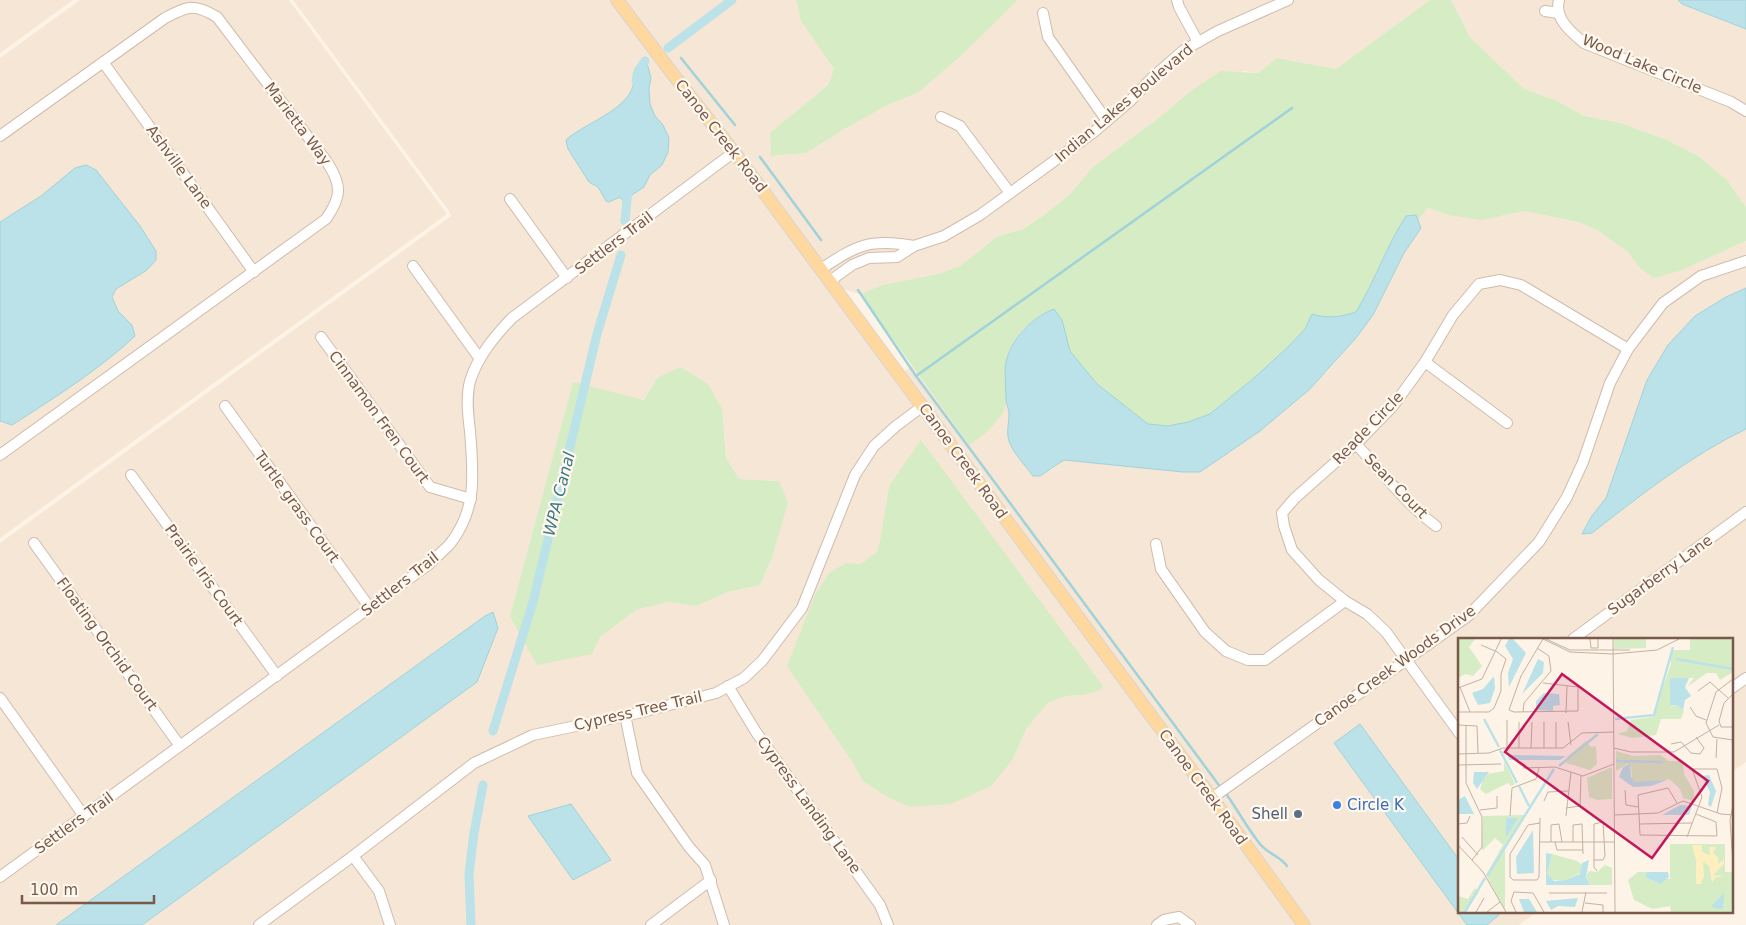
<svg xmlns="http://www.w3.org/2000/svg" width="1746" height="925" viewBox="0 0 1746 925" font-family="'DejaVu Sans',sans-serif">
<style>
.residential{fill:#f5e6d5;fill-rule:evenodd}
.green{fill:#d5ecc5}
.water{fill:#bae2e8;stroke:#a0d2da}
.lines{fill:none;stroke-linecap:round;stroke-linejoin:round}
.stream{stroke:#a0d2da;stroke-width:2.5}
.canal{stroke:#bae2e8;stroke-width:9}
.minor-casing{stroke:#d0bcac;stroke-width:12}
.major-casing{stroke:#dcd4d0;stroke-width:14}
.minor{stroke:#fff;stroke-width:10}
.major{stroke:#fed89e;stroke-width:12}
.shop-dot{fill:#3f7fe0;stroke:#fff8ef;stroke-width:2}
.service-dot{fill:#5c6f8a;stroke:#fff8ef;stroke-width:2}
.labels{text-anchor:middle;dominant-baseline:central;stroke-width:4.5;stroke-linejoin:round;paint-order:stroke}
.street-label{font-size:15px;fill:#795a4a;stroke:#fff8ef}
.shop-label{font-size:15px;fill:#366cbe;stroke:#fff8ef;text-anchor:start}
.service-label{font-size:15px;fill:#4e5e75;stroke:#fff8ef;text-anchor:end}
.water-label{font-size:16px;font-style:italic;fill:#3f7b86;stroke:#fff8ef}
.inset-river{fill:none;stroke:#bae2e8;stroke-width:2.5}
.inset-road{fill:none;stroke:#c4b1a3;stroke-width:1}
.view{fill:#c2185b;fill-opacity:0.15;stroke:#c2185b;stroke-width:2.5}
.inset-edge{fill:none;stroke:#795a4a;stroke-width:2.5}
</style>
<rect width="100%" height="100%" fill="#fdf4e7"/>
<g class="residential">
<path d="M0 0H73L0 53Z"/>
<path d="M80 0H289L447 214 0 538V58Z"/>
<path d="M293 0H612L731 154 1298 925H142L477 682 498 628 493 612 485 616 56 925H0V543L451 216 449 211ZM651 78 649 88 650 104 655 116 663 126 662 165 650 175 644 187 623 201 620 196 609 202 606 201 598 187 589 182 577 161 575 132 612 112 626 99 633 88 635 81ZM657 378 724 429 726 457 739 479 779 481 787 502 772 558 760 585 728 592 696 606 668 602 636 610 600 637 510 616 573 383 644 400ZM922 440 1083 695 1066 696 1048 703 1026 729 1013 759 863 781 851 760 846 563 861 564 877 553 880 540 889 486ZM545 812 573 880 529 816Z"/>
<path d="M623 0H796L801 21 834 69 828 85 770 133 771 156 806 153 846 128 886 106 919 92 964 53 1018 0H1430L1336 69 1277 58 1258 73 1244 71 1191 91 1156 120 1093 167 1070 194 1044 215 1022 229 998 236 960 266 938 274 882 285 865 292 863 295 842 289Z"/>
<path d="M1451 0H1678L1682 4 1746 29V207L1727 180 1697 155 1667 140 1621 123 1584 116 1557 101 1523 88 1470 37Z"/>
<path d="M1428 208 1449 215 1501 216 1525 211 1578 222 1597 230 1628 252 1640 268 1682 270 1746 241V256L1698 272 1660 299 1624 346 1579 460 1563 494 1536 538 1465 612 1213 791 903 373 912 366 969 445 990 428 1004 409 1006 399 1009 413 1007 431 1050 471 1064 460 1183 472 1310 389 1334 364 1356 338 1373 315 1404 253 1421 228 1418 220Z"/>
<path d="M1746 267V288L1726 297 1635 415 1606 498 1591 517 1582 534 1592 533 1671 473 1725 439 1746 429V762L1732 772V639H1460V861L1360 725 1334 743 1467 925H1309L1219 800 1471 620 1543 545 1571 500 1587 465 1615 386 1632 352 1666 307 1704 281Z"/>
<path d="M1496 911H1538L1519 925H1487L1499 915Z"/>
</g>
<g class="green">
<path d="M796 0H1018L964 53 919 92 886 106 846 128 806 153 771 156 770 133 828 85 834 69 801 21Z"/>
<path d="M1430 0H1451L1470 37 1523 88 1557 101 1584 116 1621 123 1667 140 1697 155 1727 180 1746 207V241L1682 270 1654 278 1640 268 1628 252 1597 230 1578 222 1525 211 1481 220 1449 215 1428 208 1418 220 1415 215 1406 217C1386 247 1375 281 1356 312 1341 317 1328 319 1312 314L1305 329 1288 347 1254 378 1210 414 1188 422 1168 426 1148 424 1097 384 1070 351 1054 309C1029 318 1005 343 1005 371 1005 384 1009 397 1004 410 996 425 983 436 969 445L862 296 865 292 882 285 938 274 960 266 998 236 1023 229 1044 215 1070 194 1093 167 1156 120 1191 91 1221 71 1258 73 1277 58 1336 69Z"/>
<path d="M680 367 708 384 722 409 726 457 739 479 779 481 788 502 772 558 760 585 728 592 696 606 668 602 636 610 600 637 592 654 537 665 510 616 573 382 644 400 657 378Z"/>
<path d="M921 440 1103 686 1100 690 1083 695 1066 696 1048 703 1026 729 1013 759 991 786 951 804 911 807 889 798 863 781 851 760 787 666 815 595 829 573 846 563 861 564 877 552 880 540 889 486Z"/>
</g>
<g class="water">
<path d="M1678 0H1746V29L1682 4Z"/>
<path d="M647 63 651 78 649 88 650 104 655 116 663 125 669 138 668 152 662 165 650 175 644 187 623 201 620 197 609 202 606 201 598 187 589 182 568 149 566 140C586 121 639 108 634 73Z"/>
<path d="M86 165 96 170 140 226 156 251V260L147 270 116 289 112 297 118 311 132 325 135 336C100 369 53 399 12 425L0 421V222L41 196 75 168Z"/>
<path d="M1416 215 1421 228 1404 253 1373 315 1356 338 1310 389 1260 431 1200 472H1183L1064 460 1040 476H1033C1025 465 1013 453 1009 441 1006 432 1009 423 1009 414 1009 409 1006 404 1006 399 1006 390 1005 381 1005 372 1005 344 1030 318 1054 309L1062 320 1070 351 1097 384 1148 424 1168 426 1188 422 1210 414 1254 378 1288 347 1305 329 1312 314C1328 319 1341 317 1356 312 1375 281 1386 247 1406 216Z"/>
<path d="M1746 288V429C1690 456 1641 495 1592 533L1582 534 1591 517 1606 498 1647 380 1668 345 1695 316 1726 297Z"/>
<path d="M493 612 498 628 477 682 142 925H56L485 616Z"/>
<path d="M1360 724 1460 861V911H1496L1499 915 1487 925H1467L1334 743Z"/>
<path d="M571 804 611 860 573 880 528 816Z"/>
</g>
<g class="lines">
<g class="stream">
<path d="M681 58 735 125"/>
<path d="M760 157 821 240"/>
<path d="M858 290 916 376 1292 108"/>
<path d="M916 376 1221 788"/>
<path d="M1225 792C1237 809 1247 828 1260 844 1268 854 1280 856 1287 866"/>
</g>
<g class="canal">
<path d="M668 48 732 0"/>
<path d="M636 81 638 71 645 61"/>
<path d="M625 221 628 189"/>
<path d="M493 731 533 602 597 334 621 255"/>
<path d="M471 925 469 874 474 833 483 785"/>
</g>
<g class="minor-casing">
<g id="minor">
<path d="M1177 0 1179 7 1198 42"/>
<path d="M1559 0C1554 19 1571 32 1584 43L1731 102 1746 111"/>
<path d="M1545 11 1558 13"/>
<path d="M1043 13 1048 37 1107 121"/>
<path d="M103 62 254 272"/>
<path d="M941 117 960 126 1010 193"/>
<path d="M0 136 165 18C188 6 194 3 217 17L327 162C342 185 342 196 326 219L0 455"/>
<path d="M510 199 567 278"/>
<path d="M413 266 480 359"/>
<path d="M821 269C857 245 870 238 914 246"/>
<path d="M830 281 852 265 869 258 897 257 914 246 944 236 980 215 1094 132 1130 101 1154 76 1184 50 1218 31 1288 0"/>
<path d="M321 337 430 487 471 499"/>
<path d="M1425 362 1507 423"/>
<path d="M225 406 370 608"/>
<path d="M1356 444C1382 472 1406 504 1436 526"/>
<path d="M131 475 277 676"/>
<path d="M34 543 180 746"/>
<path d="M1156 544 1161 569 1205 632 1226 651 1248 660H1265L1345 601"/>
<path d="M1573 639 1746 512"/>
<path d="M728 686 756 732 880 905 888 925"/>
<path d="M1732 688 1746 678"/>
<path d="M0 698 84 816"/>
<path d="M625 715 637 773 689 847 705 865 724 925"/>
<path d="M1460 734 1386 632 1367 614 1345 601 1319 580 1292 550 1284 526 1282 513 1295 498 1356 444 1393 406 1425 362 1453 315 1479 284 1500 280 1521 285 1628 349"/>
<path d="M1212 798 1468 616 1539 542 1567 497 1583 462 1610 383 1628 349 1663 303 1701 276 1746 261"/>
<path d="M353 856 379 891 390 925"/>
<path d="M0 877 428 565C435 558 443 551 450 544 478 508 473 473 470 431 468 415 466 397 470 381 478 356 494 337 512 318L734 152"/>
<path d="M259 925 353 856 474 763 533 735 638 713 716 693 744 678 762 661 802 608 855 475 874 446 896 426 923 406"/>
<path d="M651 925 711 880"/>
<path d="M1157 925 1164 920 1179 917 1190 925"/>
</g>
</g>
<g class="major-casing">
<path id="major" d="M617 0 672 73 734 152 1212 798 1304 925"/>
</g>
<use href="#minor" class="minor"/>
<use href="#major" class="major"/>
</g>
<circle class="shop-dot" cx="1337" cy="805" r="5"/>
<circle class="service-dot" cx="1298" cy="814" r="5"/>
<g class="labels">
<g class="street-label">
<text transform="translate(1642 64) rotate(23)">Wood Lake Circle</text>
<text transform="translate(1124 103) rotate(-40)">Indian Lakes Boulevard</text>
<text transform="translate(298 124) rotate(53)">Marietta Way</text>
<text transform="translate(721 136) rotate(52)">Canoe Creek Road</text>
<text transform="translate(179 167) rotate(54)">Ashville Lane</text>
<text transform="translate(614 243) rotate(-37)">Settlers Trail</text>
<text transform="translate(379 417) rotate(54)">Cinnamon Fren Court</text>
<text transform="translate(1368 428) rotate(-46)">Reade Circle</text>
<text transform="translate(963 461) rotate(54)">Canoe Creek Road</text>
<text transform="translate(1396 486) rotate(46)">Sean Court</text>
<text transform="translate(297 507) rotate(54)">Turtle grass Court</text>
<text transform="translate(204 575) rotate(54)">Prairie Iris Court</text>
<text transform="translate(1660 575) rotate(-36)">Sugarberry Lane</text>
<text transform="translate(400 584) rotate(-38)">Settlers Trail</text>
<text transform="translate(107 644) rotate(54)">Floating Orchid Court</text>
<text transform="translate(1395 666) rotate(-36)">Canoe Creek Woods Drive</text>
<text transform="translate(638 711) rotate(-13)">Cypress Tree Trail</text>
<text transform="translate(1203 787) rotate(54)">Canoe Creek Road</text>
<text transform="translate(809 805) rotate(54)">Cypress Landing Lane</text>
<text transform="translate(74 823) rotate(-36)">Settlers Trail</text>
</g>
<g class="shop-label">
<text x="1347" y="805">Circle K</text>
</g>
<g class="service-label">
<text x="1288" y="814">Shell</text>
</g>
<g class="water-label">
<text transform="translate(559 494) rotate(-76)">WPA Canal</text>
</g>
</g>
<g transform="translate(1458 638)">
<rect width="275" height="275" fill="#fdf4e7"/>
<path d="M0 1H17L11 9 24 28 15 38 8 36 0 40ZM156 1H188V10L156 11ZM232 1H274L275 34 262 42 258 35H249L229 49 236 40H213V69L218 67 226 73 223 81H203L198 97 175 100 159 96 169 93 173 82 195 79 213 26 212 16 216 12H232ZM128 103 133 109 138 108 139 126 132 132 108 125 109 119ZM158 113 175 118 202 117 211 123H225L226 136 236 153V163L225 160 222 151 211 141 198 145H180L174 142 173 128 169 126 158 133ZM46 123 57 146 53 148 50 145 28 156 22 151 25 142 30 136 46 133ZM154 129V161L139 162 131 159 129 140ZM66 177 47 211V272L28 237 45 207 37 200 24 213 25 178ZM212 206H267V234H275V274H213L212 268 194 271 176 262 170 242 180 234H189L187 239 202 246 206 240 212 241ZM94 216 119 223 124 227V234L108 242H93L89 236ZM147 227 154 230V247H132L128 238 131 233 139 234ZM17 250 21 254 7 274H0V258L10 261Z" fill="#d5ecc5"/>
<path d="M234 207H244V214L252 217 251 209H258L255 215 260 219V226L266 221V226L255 237 266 238 257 240 254 245 251 228 245 224 246 238 243 246H238V222Z" fill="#feefc1"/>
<path d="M51 1H55L68 15 51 49 50 35 55 21 47 8ZM80 21 86 24 85 35 64 56ZM36 38 37 50 32 65 20 67 14 55 25 51ZM212 40H231L227 49 233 58 227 62 225 72 218 67 212 68ZM86 55 101 56 102 67 95 68V73L78 72V63ZM50 118V117L108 118 102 122H51ZM172 126 173 139 177 144 209 142 193 148 175 149 161 139 165 129ZM16 134H31L19 151 15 145ZM251 137 258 153 253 169 250 167 252 154 244 138ZM7 158 16 176H0V162ZM222 167 234 168 231 177H204ZM48 180H60L49 198 48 197ZM75 192 76 235 59 236 58 219ZM88 215 94 216 89 236 96 243 108 242 122 236 124 225 131 222 128 239 132 247H88ZM189 234H210L211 239 202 246 187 239ZM266 255 265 271 255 270 254 267ZM120 260 117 269 100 268 93 272 88 263ZM61 261H71L79 274H66Z" fill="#bae2e8"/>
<path class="inset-river" d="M218 21 275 31M26 81 41 109M157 81 196 77 215 9M42 112 59 145M158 123 205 124M101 128 140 96M61 148 71 168M29 238 96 131M7 274 27 240"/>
<path class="inset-road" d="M85 1 63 38 51 72 56 74 120 73V49L85 45M85 1 112 14 155 16 199 12 221 1M88 1 112 12H172M132 1 133 10H140V1M155 1 157 274M23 7 37 13M275 41 258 54 248 85 255 99 275 102M2 49 12 74M0 50 24 41 43 1M240 53 252 44 270 60M275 56 266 65 261 83 263 89H275M232 69 238 78 248 82M0 74H31L36 70 43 53V36L48 21 38 13M65 74 66 65 93 33 91 18 79 10M108 75 109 48M110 84 113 107M0 87 19 88 20 115M8 87V145L24 179V209L14 222M213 106 223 104 233 115 242 116 246 110 238 99M49 110V82M61 110V84M73 110 74 84M86 110V84M98 110V84M156 110 173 114H216L261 87M0 116 31 115 45 110H105L124 95 156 94M258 120 259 101M0 127 43 126M65 130 97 129 125 138 156 126M167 152 168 167 180 169M86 163 90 154 110 153M219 165 210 150 180 157 182 197 259 198 258 184 238 176M275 167 272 182 275 226M108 170 122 168 123 138M22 172 39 170V158M157 177 200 175 225 163 263 176 275 177M52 178 54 150 78 141 81 130M108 178 113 134M82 185 70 187 52 216V239L55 242H79L81 239 82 180M0 186 9 185 12 178M181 186 234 185M4 199 20 217M229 199 244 159 234 131H259L264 150 259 175M82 204H157M93 204V187L101 186 104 204M97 204 99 212H125M115 204V187L124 186 125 216M0 207 25 234 48 274M136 222H145L147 218 145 184 136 186V229L139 233M91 255H149M127 265 145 267V274M18 274 26 260M29 274 42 264M58 274 53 263 56 254 75 255 86 274M124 274 128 254"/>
<path class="view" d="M104 36 250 143 194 220 47 114Z"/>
<rect width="275" height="275" class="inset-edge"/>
</g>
<path d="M22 895v8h132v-8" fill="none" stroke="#795a4a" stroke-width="2.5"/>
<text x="30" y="895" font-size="15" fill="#795a4a" stroke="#fff8ef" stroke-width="4" paint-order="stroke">100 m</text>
</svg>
